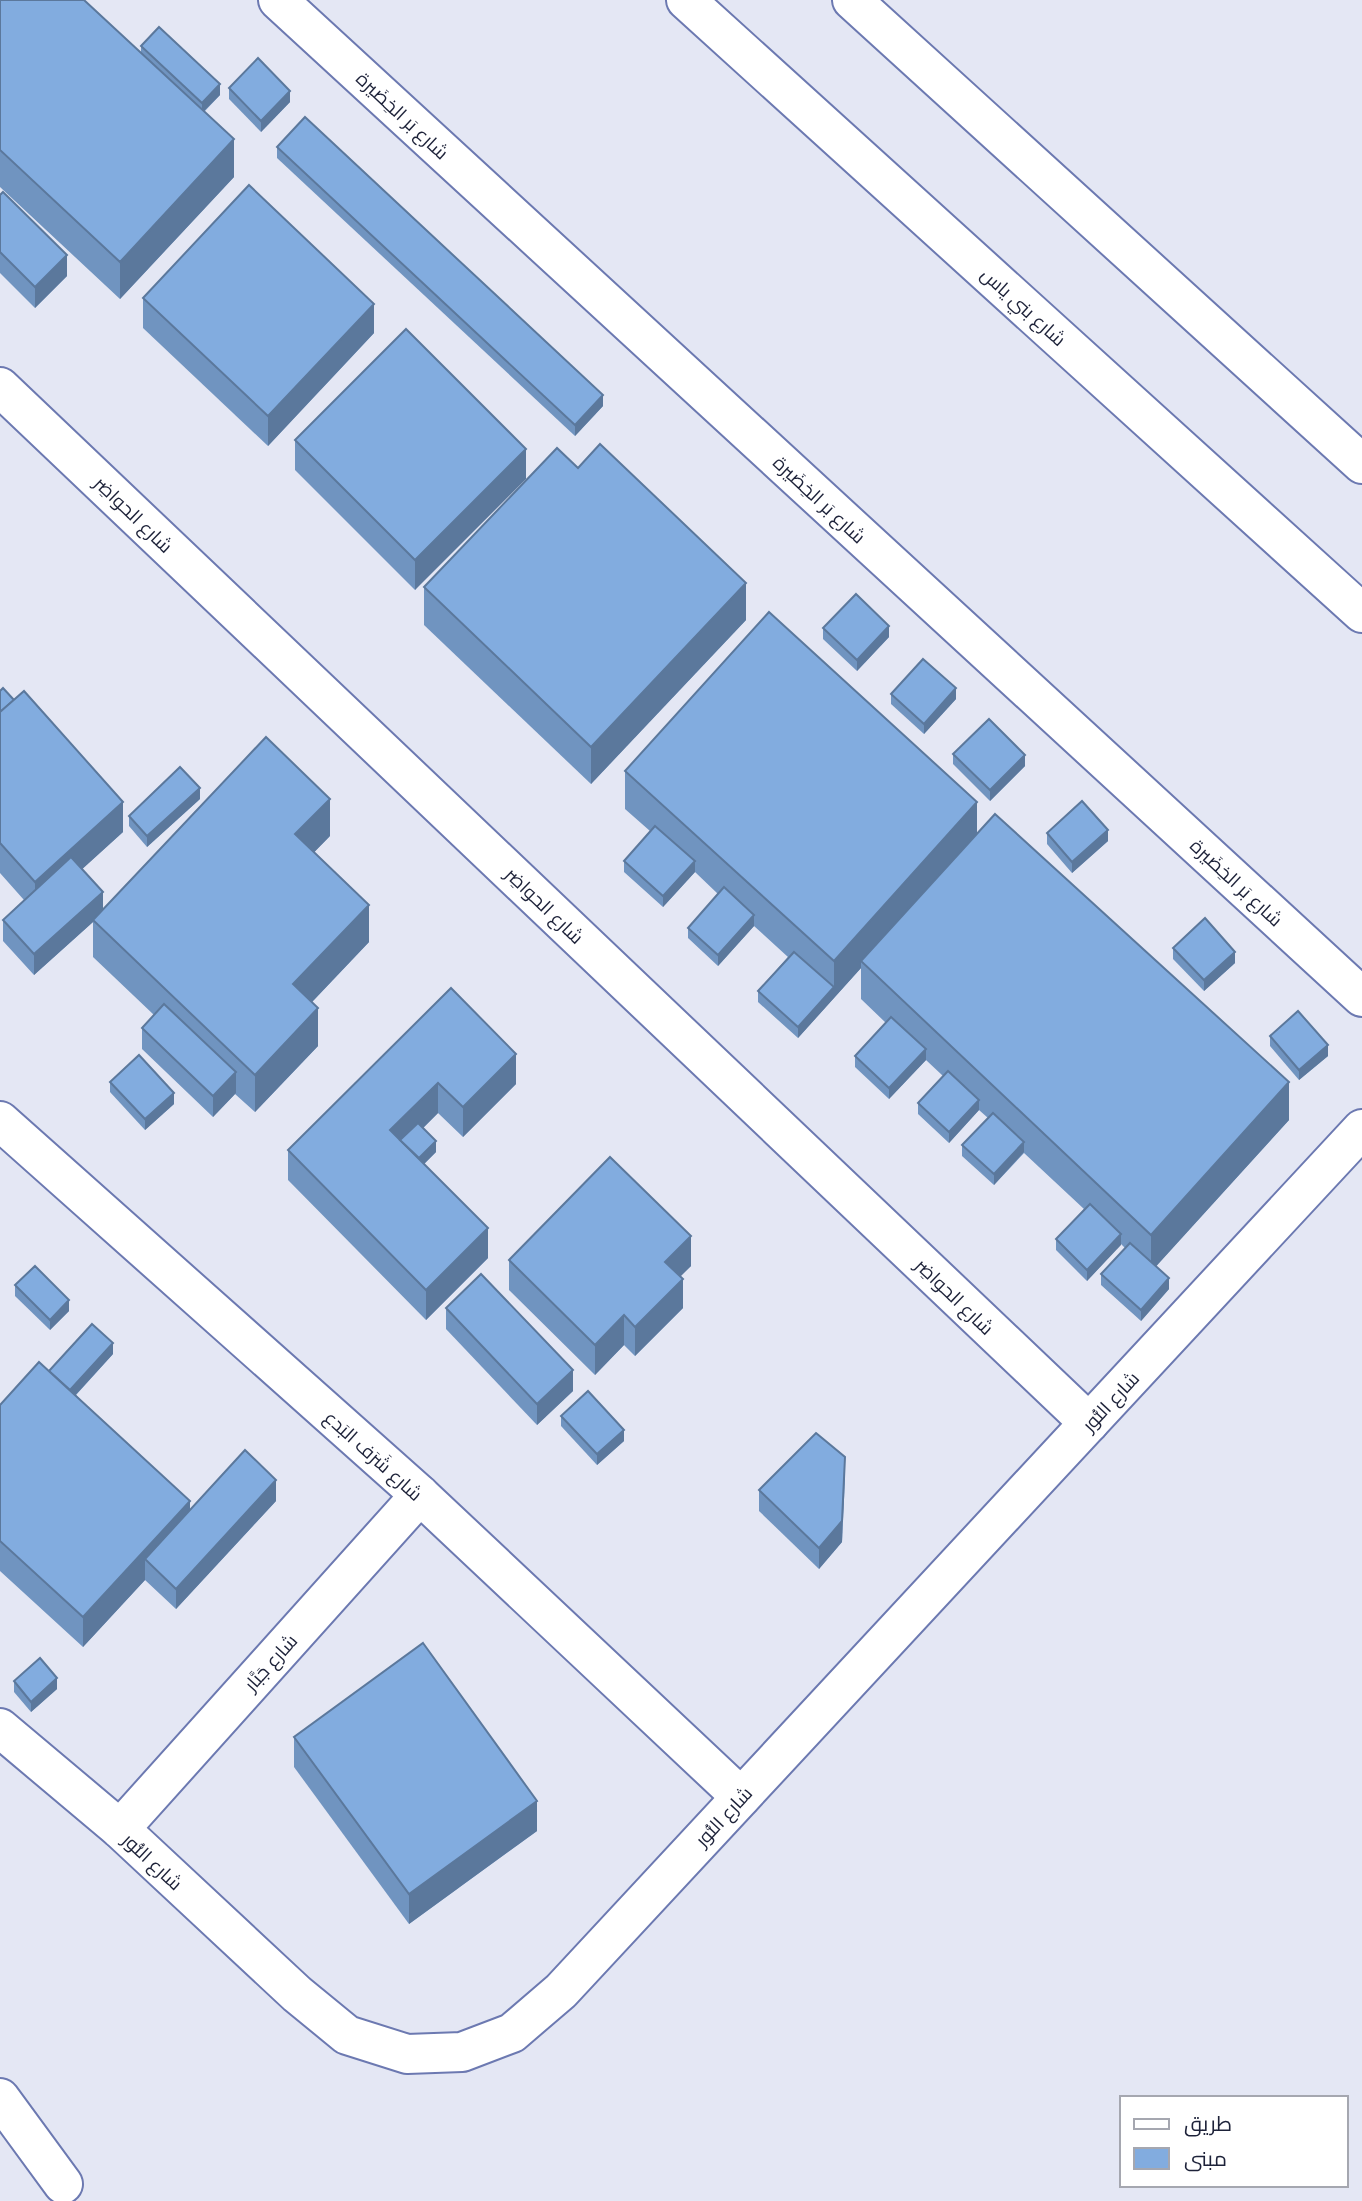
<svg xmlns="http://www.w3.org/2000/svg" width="1362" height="2201" viewBox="0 0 1362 2201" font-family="Lato,Cairo,sans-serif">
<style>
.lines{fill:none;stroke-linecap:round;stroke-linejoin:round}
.street-casing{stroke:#6c79b1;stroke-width:42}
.primary-casing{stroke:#6c79b1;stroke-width:42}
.street{stroke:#fff;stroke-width:38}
.primary{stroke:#fff;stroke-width:38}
.wall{fill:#7094c0}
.shaded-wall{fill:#5b789c}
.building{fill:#82acdf;stroke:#5b789c;stroke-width:2}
.labels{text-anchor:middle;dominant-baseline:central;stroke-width:5;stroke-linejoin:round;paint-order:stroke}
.street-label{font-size:19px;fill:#1d2239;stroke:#fff}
</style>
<rect width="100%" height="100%" fill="#e4e7f4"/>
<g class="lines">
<g class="street-casing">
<g id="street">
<path d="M278 0 1362 997"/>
<path d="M0 387 1089 1423"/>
<path d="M0 1121 420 1495 741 1797"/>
<path d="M0 1728 120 1829 297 1994 347 2035 407 2054 462 2052 512 2033 561 1991 1362 1129"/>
<path d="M120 1829 420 1495"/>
<path d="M0 2098 63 2184"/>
</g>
</g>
<g class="primary-casing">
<g id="primary">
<path d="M686 0 1362 613"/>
<path d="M852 0 1362 464"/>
</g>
</g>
<use href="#street" class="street"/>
<use href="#primary" class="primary"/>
</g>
<g class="wall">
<path d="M0 0 141 53V46L220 95 204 112 234 177 120 299 0 187Z"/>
<path d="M229 88 290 102 261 132 229 99Z"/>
<path d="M277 147 603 406 575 436 277 158Z"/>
<path d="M0 195 67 276 35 308 0 273Z"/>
<path d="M143 298 374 333 268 446 143 328Z"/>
<path d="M295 440 526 449 415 590 295 470Z"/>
<path d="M578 468 746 620 591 784 424 625V587Z"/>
<path d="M823 628 889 637 857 671 823 639Z"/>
<path d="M0 691 123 832 82 869 103 909 330 836 314 852 369 942 312 1002 318 1046 255 1112 235 1094 213 1117 142 1049V1028L154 1015 93 957V922L34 975 3 941V920L24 900 0 873Z"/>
<path d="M891 694 956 699 924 734 891 704Z"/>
<path d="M953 754 1025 766 990 801 953 764Z"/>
<path d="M625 771 977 833 1289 1120 1156 1266 1169 1289 1141 1321 1101 1285V1274L1125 1248 1121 1244 1087 1281 1056 1250V1239L1084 1209 1024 1153 994 1185 962 1156V1145L988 1118 979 1110 949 1143 918 1114V1103L943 1076 926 1060 889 1099 855 1067V1056L886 1023 861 999V968L798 1038 758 1002V991L788 957 754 926 718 966 688 938V928L718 894 695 872 663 907 624 872V861L650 831 625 809Z"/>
<path d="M200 799 147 847 129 826V816Z"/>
<path d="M1047 833 1108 841 1072 873 1047 844Z"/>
<path d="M1173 948 1235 963 1204 991 1173 959Z"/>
<path d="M451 988 516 1084 463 1137 438 1113 423 1128 436 1152 424 1164 488 1258 426 1320 288 1180V1150Z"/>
<path d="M1270 1036 1328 1056 1299 1080 1270 1046Z"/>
<path d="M110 1082 174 1104 145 1130 110 1092Z"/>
<path d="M509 1260 691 1266 680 1276 683 1308 635 1356 624 1345 595 1375 509 1290Z"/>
<path d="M15 1285 69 1311 50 1330 15 1296Z"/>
<path d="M446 1308 573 1391 537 1425 446 1329Z"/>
<path d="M113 1354 76 1395 190 1510 276 1501 176 1609 145 1580 83 1647 0 1571V1405L49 1371Z"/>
<path d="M561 1416 624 1441 597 1465 561 1426Z"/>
<path d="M845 1478 842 1542 819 1569 759 1511V1490Z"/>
<path d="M14 1681 57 1689 31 1712 14 1692Z"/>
<path d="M294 1737 537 1831 409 1924 294 1767Z"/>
</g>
<g class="shaded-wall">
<path d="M220 84V95L202 113V103Z"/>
<path d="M290 91V102L261 132V121Z"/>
<path d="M234 139V177L120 299V262Z"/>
<path d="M67 255V276L35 308V287Z"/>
<path d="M374 304V333L268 446V416Z"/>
<path d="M603 395V406L575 436V425Z"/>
<path d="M526 449V479L415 590V560Z"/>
<path d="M746 583V620L591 784V747Z"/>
<path d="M889 626V637L857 671V660Z"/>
<path d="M956 688V699L924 734V724Z"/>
<path d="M1025 755V766L990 801V790Z"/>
<path d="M200 788V799L147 847V836Z"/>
<path d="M330 799V836L295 872V834Z"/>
<path d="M123 802V832L35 912V882Z"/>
<path d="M977 802V839L861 961V968L798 1038V1027L834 987V961Z"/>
<path d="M1108 830V841L1072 873V862Z"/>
<path d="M695 861V872L663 907V896Z"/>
<path d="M103 892V913L93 920V922L34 975V954Z"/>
<path d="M369 905V942L293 1022V984Z"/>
<path d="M754 915V926L718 966V955Z"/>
<path d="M1235 952V963L1204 991V980Z"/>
<path d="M318 1008V1046L255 1112V1075Z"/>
<path d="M1328 1045V1056L1299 1080V1070Z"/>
<path d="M926 1049V1060L889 1099V1088Z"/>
<path d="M516 1054V1084L463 1137V1107Z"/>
<path d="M236 1072V1093L213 1117V1096Z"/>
<path d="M1289 1082V1120L1151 1272V1235Z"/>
<path d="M438 1083V1113L396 1155 390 1130Z"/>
<path d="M174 1093V1104L145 1130V1119Z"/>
<path d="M979 1100V1110L949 1143V1132Z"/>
<path d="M436 1141V1152L409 1179V1168Z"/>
<path d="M1024 1142V1152L994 1185V1174Z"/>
<path d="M488 1228V1258L426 1320V1290Z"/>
<path d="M1121 1234V1245L1087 1281V1270Z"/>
<path d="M691 1236V1266L665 1292V1262Z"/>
<path d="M1169 1278V1289L1141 1321V1310Z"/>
<path d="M683 1279V1308L635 1356V1327Z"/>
<path d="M69 1300V1311L50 1330V1320Z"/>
<path d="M624 1315V1345L595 1375V1345Z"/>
<path d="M113 1343V1354L60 1412V1401Z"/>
<path d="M573 1370V1391L537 1425V1404Z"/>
<path d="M624 1430V1441L597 1465V1454Z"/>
<path d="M845 1457 842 1542 819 1569V1548Z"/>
<path d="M276 1480V1501L176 1609V1589Z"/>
<path d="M190 1501V1531L145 1559V1580L83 1647V1617Z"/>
<path d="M57 1678V1689L31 1712V1702Z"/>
<path d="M537 1801V1831L409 1924V1894Z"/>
</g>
<g class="building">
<path d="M0 0H84L234 139 120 262 0 150Z"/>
<path d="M159 27 220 84 202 103 141 46Z"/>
<path d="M258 58 290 91 261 121 229 88Z"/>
<path d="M305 117 603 395 575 425 277 147Z"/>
<path d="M249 185 374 304 268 416 143 298Z"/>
<path d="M3 192 67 255 35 287 0 252V195Z"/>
<path d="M406 329 526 449 415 560 295 440Z"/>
<path d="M600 444 746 583 591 747 424 587 557 448 578 468Z"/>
<path d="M856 594 889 626 857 660 823 628Z"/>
<path d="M769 612 977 802 834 961 625 771Z"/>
<path d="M923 659 956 688 924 724 891 694Z"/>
<path d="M3 688 14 700 0 712V691Z"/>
<path d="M24 691 123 802 35 882 0 843V712Z"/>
<path d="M989 719 1025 755 990 790 953 754Z"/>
<path d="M266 737 330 799 295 834 369 905 293 984 318 1008 255 1075 93 920Z"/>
<path d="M180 767 200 788 147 836 129 816Z"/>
<path d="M1082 801 1108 830 1072 862 1047 833Z"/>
<path d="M995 814 1289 1082 1151 1235 861 961Z"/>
<path d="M655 826 695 861 663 896 624 861Z"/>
<path d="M71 857 103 892 34 954 3 920Z"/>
<path d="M724 887 754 915 718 955 688 928Z"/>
<path d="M1205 918 1235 952 1204 980 1173 948Z"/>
<path d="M794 952 834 987 798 1027 758 991Z"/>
<path d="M451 988 516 1054 463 1107 438 1083 390 1130 488 1228 426 1290 288 1150Z"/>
<path d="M164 1004 236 1072 213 1096 142 1028Z"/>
<path d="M1298 1011 1328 1045 1299 1070 1270 1036Z"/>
<path d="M891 1017 926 1049 889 1088 855 1056Z"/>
<path d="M139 1055 174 1093 145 1119 110 1082Z"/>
<path d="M948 1071 979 1100 949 1132 918 1103Z"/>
<path d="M993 1113 1024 1142 994 1174 962 1145Z"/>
<path d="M418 1123 436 1141 419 1158 400 1140Z"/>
<path d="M610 1157 691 1236 665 1262 683 1279 635 1327 624 1315 595 1345 509 1260Z"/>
<path d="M1090 1204 1121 1234 1087 1270 1056 1239Z"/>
<path d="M1130 1243 1169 1278 1141 1310 1101 1274Z"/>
<path d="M35 1266 69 1300 50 1320 15 1285Z"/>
<path d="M481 1274 573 1370 537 1404 446 1308Z"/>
<path d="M92 1324 113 1343 70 1390 49 1371Z"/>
<path d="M39 1362 190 1501 83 1617 0 1541V1405Z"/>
<path d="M588 1391 624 1430 597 1454 561 1416Z"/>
<path d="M816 1433 845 1457 842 1521 819 1548 759 1490Z"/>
<path d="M245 1450 276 1480 176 1589 145 1559Z"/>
<path d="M423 1643 537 1801 409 1894 294 1737Z"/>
<path d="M40 1658 57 1678 31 1702 14 1681Z"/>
</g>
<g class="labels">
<g class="street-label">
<text transform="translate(403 115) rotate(43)">شارع بَر الخِضَيرة</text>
<text transform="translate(1024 306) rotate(42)">شارع بني ياس</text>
<text transform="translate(820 499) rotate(43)">شارع بَر الخِضَيرة</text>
<text transform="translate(134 514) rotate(44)">شارع الحواضِر</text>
<text transform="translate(1237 882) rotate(43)">شارع بَر الخِضَيرة</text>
<text transform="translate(545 905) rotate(44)">شارع الحواضِر</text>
<text transform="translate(955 1296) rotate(44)">شارع الحواضِر</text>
<text transform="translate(1110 1401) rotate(-47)">شارع النُّور</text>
<text transform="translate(374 1455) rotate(42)">شارع شَرَف البَدع</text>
<text transform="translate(270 1662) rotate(-48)">شارع جَبَّار</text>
<text transform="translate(723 1816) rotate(-47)">شارع النُّور</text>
<text transform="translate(153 1861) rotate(43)">شارع النُّور</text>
</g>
</g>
<rect x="1120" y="2096" width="228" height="91" fill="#ffffff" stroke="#a5a7b0" stroke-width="2"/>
<rect x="1134" y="2119" width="35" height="10" fill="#ffffff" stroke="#a5a7b0" stroke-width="2"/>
<text x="1184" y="2131" font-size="21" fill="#1d2239">طريق</text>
<rect x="1134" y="2148" width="35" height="21" fill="#82acdf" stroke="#a5a7b0" stroke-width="2"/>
<text x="1184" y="2166" font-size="21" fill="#1d2239">مبنى</text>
</svg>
